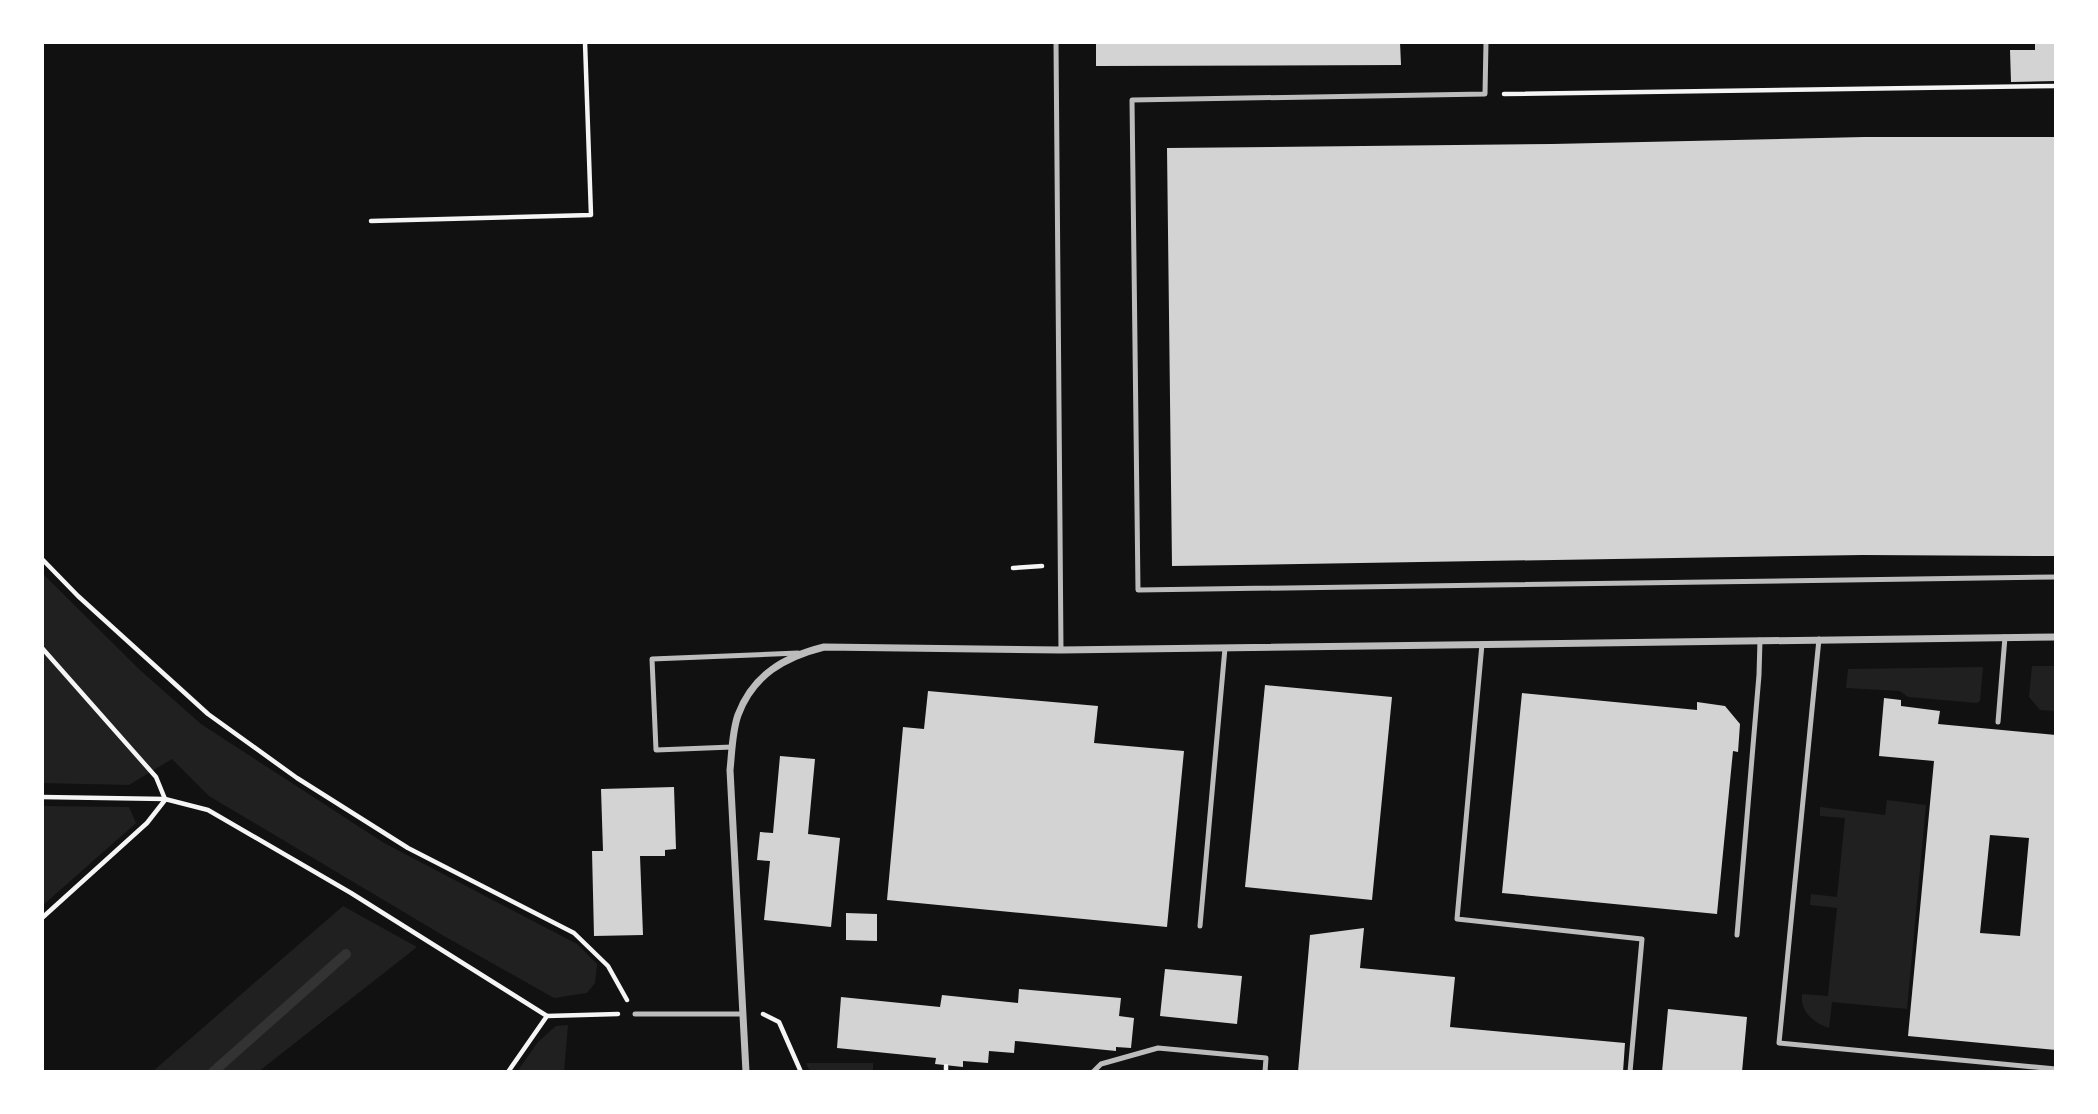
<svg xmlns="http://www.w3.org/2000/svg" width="2098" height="1114" viewBox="0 0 2098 1114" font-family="Cabin,sans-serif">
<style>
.green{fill:#202020}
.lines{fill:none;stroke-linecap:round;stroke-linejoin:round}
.stream{stroke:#333;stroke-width:10}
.building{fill:#d3d3d3;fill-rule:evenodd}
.path{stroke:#f5f5f5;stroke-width:4.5}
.service{stroke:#bcbcbc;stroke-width:5}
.minor{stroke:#bcbcbc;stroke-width:7}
</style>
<rect width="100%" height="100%" fill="#111"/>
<g class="green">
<path d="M42 573 140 670 201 724 384 843 577 944 597 964 595 983 587 993 554 998 444 936 209 796 172 759 129 785 42 783Z"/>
<path d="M2032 666H2056V711L2040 710 2029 697Z"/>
<path d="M1983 667 1980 701 1977 703 1908 697 1900 691 1846 688 1848 669Z"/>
<path d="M1887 800 1926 805 1907 1009 1832 1002 1829 1028C1814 1023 1800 1012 1802 994L1828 996 1837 908 1810 905 1811 894 1837 897 1845 818 1820 816V807L1885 815Z"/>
<path d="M42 806 129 807 136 823 42 906Z"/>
<path d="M343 906 417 947 258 1072H152Z"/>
<path d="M568 1025 564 1072H517L538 1042 556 1026Z"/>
<path d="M806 1063H873V1072H810Z"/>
</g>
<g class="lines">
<path class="stream" d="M213 1072 346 954"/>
</g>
<g class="building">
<path d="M1096 42H1400L1401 65 1096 66Z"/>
<path d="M2035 42H2056V81L2011 82 2010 50H2035Z"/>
<path d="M1864 137H2056V556L1863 555 1172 566 1167 148 1552 144Z"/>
<path d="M1265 685 1392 697 1372 900 1245 887Z"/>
<path d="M928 691 1098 706 1094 743 1184 751 1167 927 887 900 903 727 924 729Z"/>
<path d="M1522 693 1697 710V702L1725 706 1740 724 1738 752 1733 751 1717 914 1502 893Z"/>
<path d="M1884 698 1901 700V706L1940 711 1938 724 2056 735V1050L1908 1036 1934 761 1879 756ZM1990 835 2029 838 2020 936 1980 933Z"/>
<path d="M780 756 815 759 808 834 840 838 831 927 764 920 770 861 757 860 760 832 773 833Z"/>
<path d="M674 787 676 849 665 850V856H640L643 935 594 936 592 851H603L601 789Z"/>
<path d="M846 913 877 914V941L846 940Z"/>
<path d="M1364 928 1360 968 1455 977 1450 1027 1625 1043 1623 1072H1298L1310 935Z"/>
<path d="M1165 969 1242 976 1237 1024 1160 1016Z"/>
<path d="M1019 989 1121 998 1119 1016 1134 1018 1131 1048 1116 1047V1051L1015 1041 1014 1053 989 1051 988 1063 963 1061V1067L935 1064 936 1058 837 1048 841 997 940 1007 942 995 1018 1003Z"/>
<path d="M1668 1009 1747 1017 1742 1072H1662Z"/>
</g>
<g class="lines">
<g class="path">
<path d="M1504 94 2056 86"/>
<path d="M371 221 591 215 585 42"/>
<path d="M42 559 78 596 208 714 297 778 408 848 574 933 608 966 627 1000"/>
<path d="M1013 568 1042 566"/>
<path d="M42 648 156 777 165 799"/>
<path d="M42 797 165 799 208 810 351 893 547 1016"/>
<path d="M42 918 147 823 165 800"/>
<path d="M763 1014 779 1022 801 1072"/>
<path d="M508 1072 547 1016 618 1014"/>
<path d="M946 1072V1066"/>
</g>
<g class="service">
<path d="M1056 42 1061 650"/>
<path d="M1486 42 1485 94 1132 100 1138 590 2056 577"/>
<path d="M1819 639 1779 1043 2056 1069"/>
<path d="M1482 644 1457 919 1642 939 1630 1072"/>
<path d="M1998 722 2005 637"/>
<path d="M732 747 656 750 652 659 798 653"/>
<path d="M1200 926 1225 648"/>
<path d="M1737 935 1759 675 1760 640"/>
<path d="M635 1014H742"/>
<path d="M1093 1072 1101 1064 1158 1048 1266 1058 1265 1072"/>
</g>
<path class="minor" d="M746 1072 730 770C732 752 732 732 738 715 753 675 784 657 824 647L1061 650 2056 637"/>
</g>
<rect width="2098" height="1114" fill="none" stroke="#ffffff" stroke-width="88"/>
</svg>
